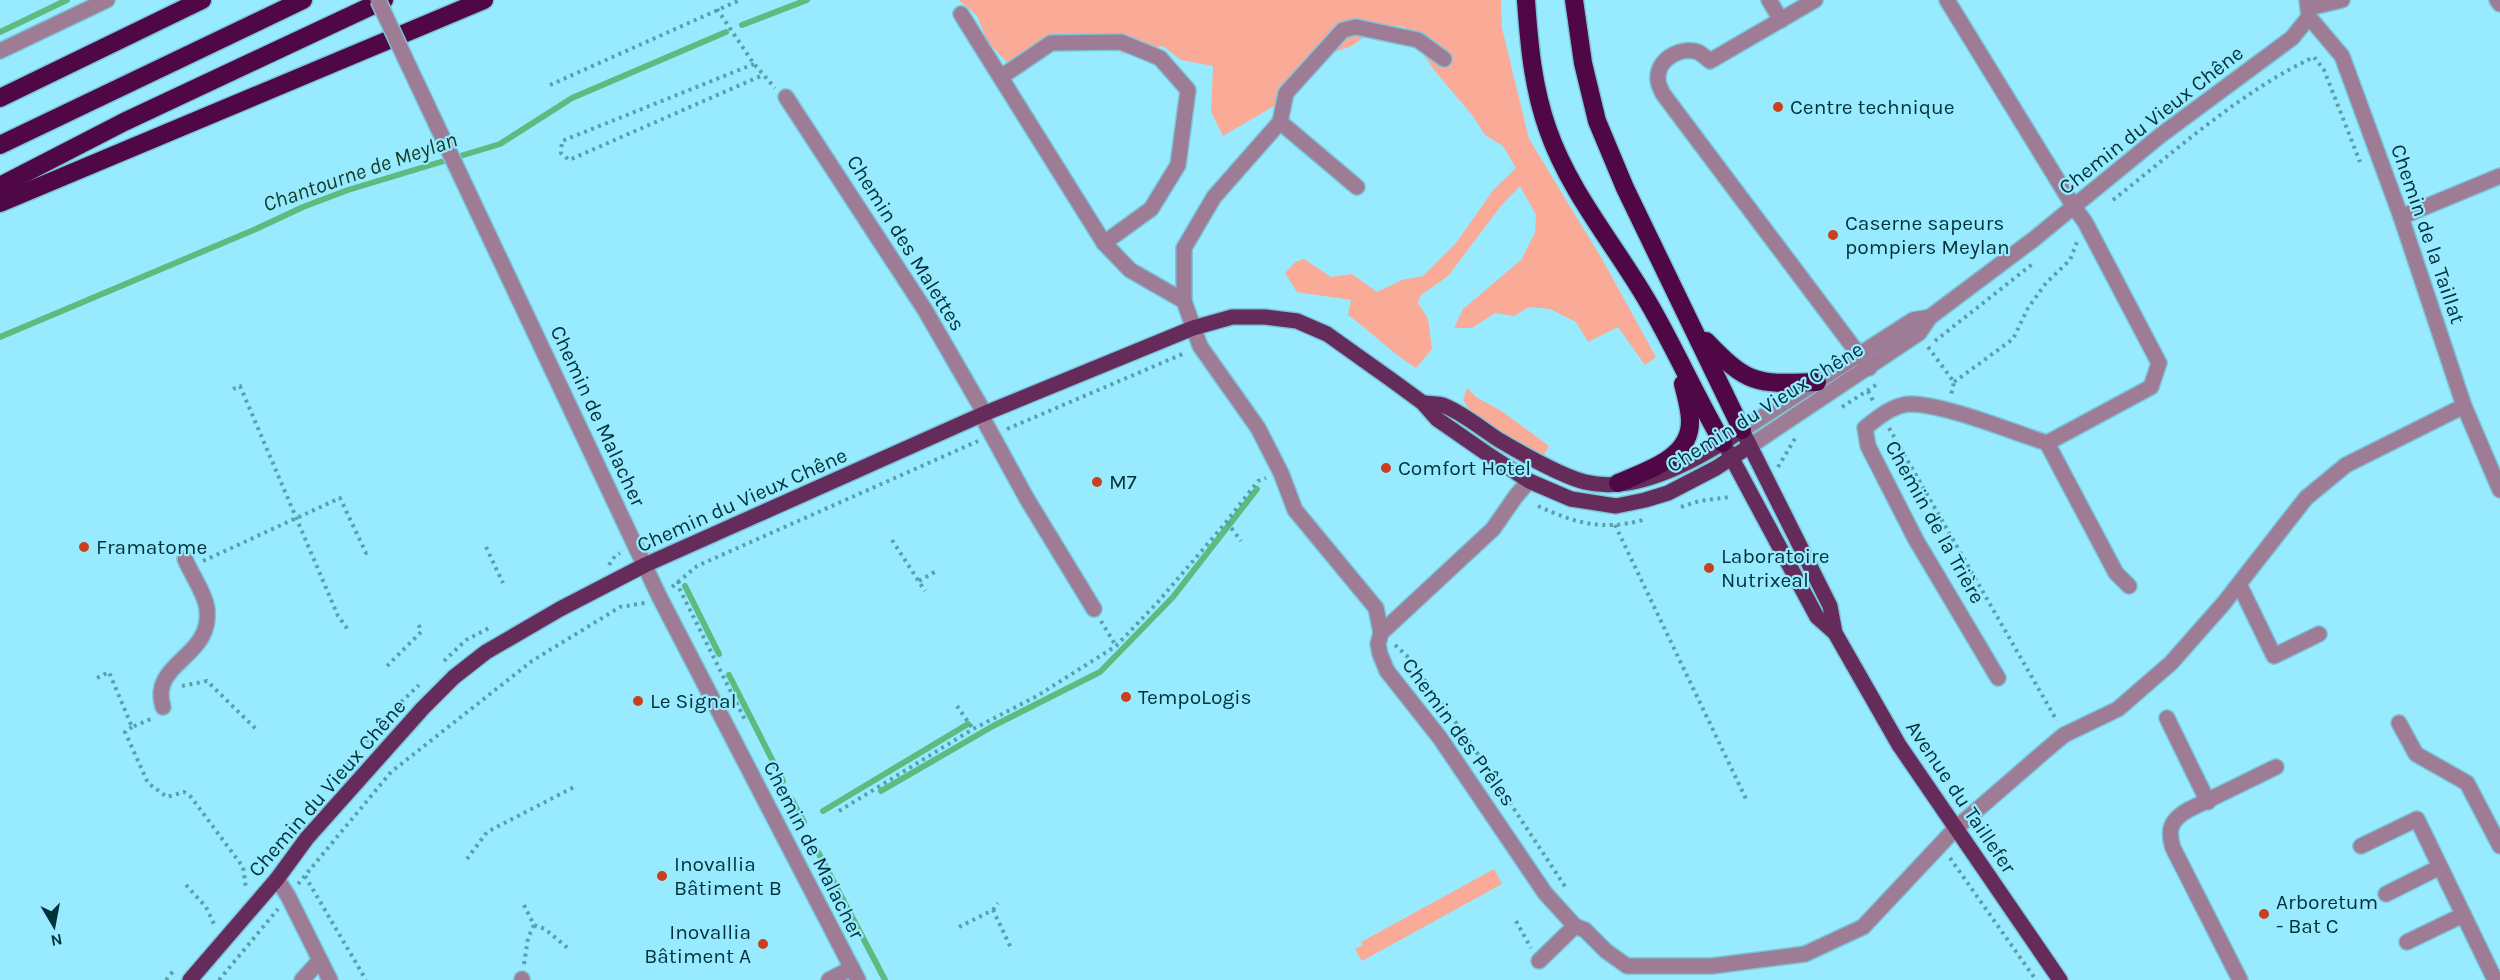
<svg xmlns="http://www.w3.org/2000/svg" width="2500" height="980" viewBox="0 0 2500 980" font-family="Karla,sans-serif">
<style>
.green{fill:#f9ab98}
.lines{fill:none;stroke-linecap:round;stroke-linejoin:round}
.stream{stroke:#5ebb80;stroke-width:6}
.minor-casing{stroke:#7ac6d8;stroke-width:18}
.major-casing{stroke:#7ac6d8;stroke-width:18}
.highway-casing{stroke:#7ac6d8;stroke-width:21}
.path{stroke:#599fae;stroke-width:4;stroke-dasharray:3 4.5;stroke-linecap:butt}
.minor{stroke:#9e7c96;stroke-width:15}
.major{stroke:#652b5b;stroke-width:15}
.highway{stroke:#4f0746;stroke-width:18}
.minor-bridge-casing{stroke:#7ac6d8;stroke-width:18;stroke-linecap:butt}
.minor-bridge{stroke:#9e7c96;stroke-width:15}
.poi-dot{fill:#c93f1f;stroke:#98ebff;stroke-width:2}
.labels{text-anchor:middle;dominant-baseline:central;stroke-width:4.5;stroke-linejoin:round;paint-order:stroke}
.poi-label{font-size:21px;fill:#00323c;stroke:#98ebff;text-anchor:start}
.street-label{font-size:21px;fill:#00323c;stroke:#98ebff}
.water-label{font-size:22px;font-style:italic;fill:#133b23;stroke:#98ebff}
</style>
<rect width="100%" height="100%" fill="#98ebff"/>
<g class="green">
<path d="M959 0H1501L1502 28 1529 139 1602 259 1656 357 1645 365 1618 327 1588 342 1576 322 1550 309 1529 307 1514 316 1495 313 1472 328H1454L1463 309 1521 260 1535 233 1536 215 1520 186 1501 206 1448 276 1421 295 1418 303 1428 319 1432 349 1416 368C1391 353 1372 332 1348 315L1351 300 1297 292 1285 273 1295 262 1304 259 1331 277 1352 274 1377 292 1402 280 1423 276 1456 243 1494 189 1516 168 1503 146 1485 135 1472 115 1434 70 1405 27 1381 24 1352 46 1326 55 1293 95 1223 136 1211 112 1213 66 1181 60 1163 46 1123 54 1102 41 1051 52 1016 72 987 41 977 16Z"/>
<path d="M1467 388 1476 397 1503 412 1549 446 1542 458 1474 416 1463 400Z"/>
<path d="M1494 869 1502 884 1362 961 1355 949 1363 945 1361 942Z"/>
</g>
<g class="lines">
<g class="stream">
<path d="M742 25 807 0"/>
<path d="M0 32 67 0"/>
<path d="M0 337 256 229 303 207 348 190 500 144 572 98 726 32"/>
<path d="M685 586 719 654"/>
<path d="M729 675 783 781"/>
<path d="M881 791 993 726 1100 672 1173 597 1257 489"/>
<path d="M792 800 804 822"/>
<path d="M823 811 968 724"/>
<path d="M818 852 885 980"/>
</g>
<g class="minor-casing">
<g id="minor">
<path d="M1769 0 1781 20"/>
<path d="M1815 0 1710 61C1706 58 1702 54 1698 52 1680 46 1656 60 1658 80 1658 84 1661 90 1663 94L1869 368"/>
<path d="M1947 0 2074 207 2085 222 2159 363 2151 387 2047 443 2116 573 2129 586"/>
<path d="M2307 0 2309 17 2342 56 2401 217 2464 406 2500 490"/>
<path d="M2497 0 2500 4"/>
<path d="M2309 8 2342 0"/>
<path d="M961 14 1104 243 1130 270 1184 301 1200 346 1258 428 1281 473 1295 510 1376 608 1381 633"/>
<path d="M0 51 107 0"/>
<path d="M405 58 659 596 858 980"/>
<path d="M1001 77 1051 43 1121 42 1160 58 1188 90 1178 165 1151 209 1104 243"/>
<path d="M786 97 925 310 985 414"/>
<path d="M1280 122 1286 93 1343 30 1356 27 1418 40 1444 59"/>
<path d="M2401 217 2500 176"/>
<path d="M1184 301V248L1214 197 1280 122 1357 187"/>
<path d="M981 415 1027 499 1094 609"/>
<path d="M1742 430 1913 320 1930 317"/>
<path d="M1750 446 1919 333 1930 317 2034 239 2161 135 2292 38 2309 17"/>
<path d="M1529 481 1516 496 1493 529 1381 633 1378 644 1380 654 1387 671 1440 738 1545 893 1575 926 1585 930 1606 951 1627 966H1712L1805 954 1863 927 1955 829 2045 751 2064 735 2118 709 2171 663 2224 603 2306 498 2346 465 2464 406"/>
<path d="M2239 584 2274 656 2319 634"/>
<path d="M1998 678 1916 540 1868 446 1865 428C1877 418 1894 404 1911 404 1947 405 2010 431 2047 443"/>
<path d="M163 707C149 662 213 658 207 609 205 593 191 574 185 559"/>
<path d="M2167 718 2208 802"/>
<path d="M2399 723 2416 754 2467 783 2500 846"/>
<path d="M2361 846 2417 819 2495 980"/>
<path d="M277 879 288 896 320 960"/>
<path d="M2386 894 2440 867"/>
<path d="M2407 942 2463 915"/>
<path d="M1539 961 1575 926"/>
<path d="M522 979V980"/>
<path d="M302 980 320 960 330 980"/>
<path d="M829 980 852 968"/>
<path d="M2240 980 2173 848C2167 829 2171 820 2188 810L2276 767"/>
</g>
</g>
<g class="major-casing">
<g id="major">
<path d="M1423 403C1430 404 1439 403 1445 406 1464 414 1482 429 1499 440 1521 453 1562 476 1585 482 1637 495 1701 458 1742 430L1830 606 1835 633 1899 745 2060 980"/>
<path d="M1728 451 1817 617 1835 633"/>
<path d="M190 980 277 879 307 838 423 708 454 677 486 652 560 609 645 565 981 415 1193 328 1232 317H1265L1297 321 1327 334 1393 381 1423 403 1437 419 1486 453 1529 481 1571 499 1616 506 1645 500 1668 493 1716 468 1750 446"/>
</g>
</g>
<g class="highway-casing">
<g id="highway">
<path d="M1526 0C1529 44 1533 88 1548 130 1570 193 1615 245 1648 302 1675 348 1696 397 1723 443"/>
<path d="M1574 0 1583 63 1597 121 1625 188 1742 430"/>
<path d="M0 98 202 0"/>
<path d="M0 145 303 0"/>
<path d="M0 186 124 122 384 0"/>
<path d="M0 203 484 0"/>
<path d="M1706 341C1749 386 1757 384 1817 382"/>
<path d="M1618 483C1646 471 1691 458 1690 421 1690 409 1686 396 1683 384"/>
</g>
</g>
<g class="path">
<path d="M717 9 754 64 775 88"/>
<path d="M754 64 562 141 561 153 569 160 763 75"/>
<path d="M550 85 740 0"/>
<path d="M2113 200C2175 151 2243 90 2314 57L2324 70 2360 162"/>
<path d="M1935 341 2035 262"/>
<path d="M1928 347 1954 382 1951 395"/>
<path d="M1954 382 2013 339 2028 308 2046 283 2070 260 2077 242"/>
<path d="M233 389 240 386 338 616 349 631"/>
<path d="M1868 391 1873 401"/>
<path d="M1842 407 1876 385"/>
<path d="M1889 428 2057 721"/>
<path d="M1007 429 1185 353"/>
<path d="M1778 467 1796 437"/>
<path d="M1538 506C1575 523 1602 531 1643 520"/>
<path d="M1681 507 1699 501 1730 497"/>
<path d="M1227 522 1241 541"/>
<path d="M1615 525 1747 801"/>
<path d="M648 539 730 506"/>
<path d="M892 540 925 591"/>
<path d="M486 547 503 583"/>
<path d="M203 561 340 498 366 553 368 552"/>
<path d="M609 565 615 556 620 553"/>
<path d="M678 581 680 590 745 720"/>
<path d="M919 581 938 570"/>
<path d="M672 587 697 566 978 441"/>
<path d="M1101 621 1116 646"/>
<path d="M1395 645 1407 656 1470 742 1566 888"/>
<path d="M444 661 466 640 489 628"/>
<path d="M387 666 421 632 418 622"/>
<path d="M97 678 109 672 132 727 153 718"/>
<path d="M182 686 207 681 256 729"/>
<path d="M957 706 973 729"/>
<path d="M132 727 125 732 148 783 167 797 184 792 191 797 243 867 246 888"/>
<path d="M342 770 398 705 419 685"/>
<path d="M839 811 973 729 1037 696 1116 646 1157 603 1223 526 1258 481 1266 478"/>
<path d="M1950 858 2036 980"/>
<path d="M467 859 487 832 576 786"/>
<path d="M305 876 366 980"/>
<path d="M298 884 391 772 532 661 620 607 645 603"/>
<path d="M186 885 206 907 214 924"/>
<path d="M524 905 534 925 545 929 570 950"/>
<path d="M993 910 998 903"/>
<path d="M1516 921 1531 948"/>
<path d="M959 927 993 910 1011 948"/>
<path d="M524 964 528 938 534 925"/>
<path d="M166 980 175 969"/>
<path d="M219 980 278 909"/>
</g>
<use href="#minor" class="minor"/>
<use href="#major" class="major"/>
<use href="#highway" class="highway"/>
<g class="minor-bridge-casing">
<path id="minor-bridge" d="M378 0 405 58"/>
</g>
<use href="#minor-bridge" class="minor-bridge"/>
</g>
<g class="poi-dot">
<circle cx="1778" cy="107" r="6"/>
<circle cx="1833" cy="235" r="6"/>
<circle cx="1386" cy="468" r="6"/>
<circle cx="1097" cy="482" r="6"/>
<circle cx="84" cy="547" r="6"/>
<circle cx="1709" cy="568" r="6"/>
<circle cx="1126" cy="697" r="6"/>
<circle cx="638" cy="701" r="6"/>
<circle cx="662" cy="876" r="6"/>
<circle cx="2264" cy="914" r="6"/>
<circle cx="763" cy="944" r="6"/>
</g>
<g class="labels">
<g class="poi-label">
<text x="1790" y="107">Centre technique</text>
<text x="1845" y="223">Caserne sapeurs<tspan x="1845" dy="24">pompiers Meylan</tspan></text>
<text x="1398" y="468">Comfort Hotel</text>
<text x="1109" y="482">M7</text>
<text x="96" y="547">Framatome</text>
<text x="1721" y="556">Laboratoire<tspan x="1721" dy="24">Nutrixeal</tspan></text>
<text x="1138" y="697">TempoLogis</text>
<text x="650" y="701">Le Signal</text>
<text x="674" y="864">Inovallia<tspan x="674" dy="24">Bâtiment B</tspan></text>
<text x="2276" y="902">Arboretum<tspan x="2276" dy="24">- Bat C</tspan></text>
<text x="751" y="932" text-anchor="end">Inovallia<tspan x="751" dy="24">Bâtiment A</tspan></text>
</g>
<g class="street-label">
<text transform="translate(2151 120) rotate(-38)">Chemin du Vieux Chêne</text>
<text transform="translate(2428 234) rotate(71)">Chemin de la Taillat</text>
<text transform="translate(906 243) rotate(58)">Chemin des Malettes</text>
<text transform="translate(1765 407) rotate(-32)">Chemin du Vieux Chêne</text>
<text transform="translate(598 416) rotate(65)">Chemin de Malacher</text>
<text transform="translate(742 500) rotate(-24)">Chemin du Vieux Chêne</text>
<text transform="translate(1935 522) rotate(61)">Chemin de la Trière</text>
<text transform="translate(1459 732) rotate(54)">Chemin des Prêles</text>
<text transform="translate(327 788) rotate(-49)">Chemin du Vieux Chêne</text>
<text transform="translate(1961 797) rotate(56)">Avenue du Taillefer</text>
<text transform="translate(814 850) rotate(63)">Chemin de Malacher</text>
</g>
<g class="water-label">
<text transform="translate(360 172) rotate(-19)">Chantourne de Meylan</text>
</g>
</g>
<g transform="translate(54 926) rotate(170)" stroke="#98ebff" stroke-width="4.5" paint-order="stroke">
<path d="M0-4.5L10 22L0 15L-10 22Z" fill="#00323c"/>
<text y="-9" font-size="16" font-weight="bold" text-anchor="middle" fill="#00323c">N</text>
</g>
</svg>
